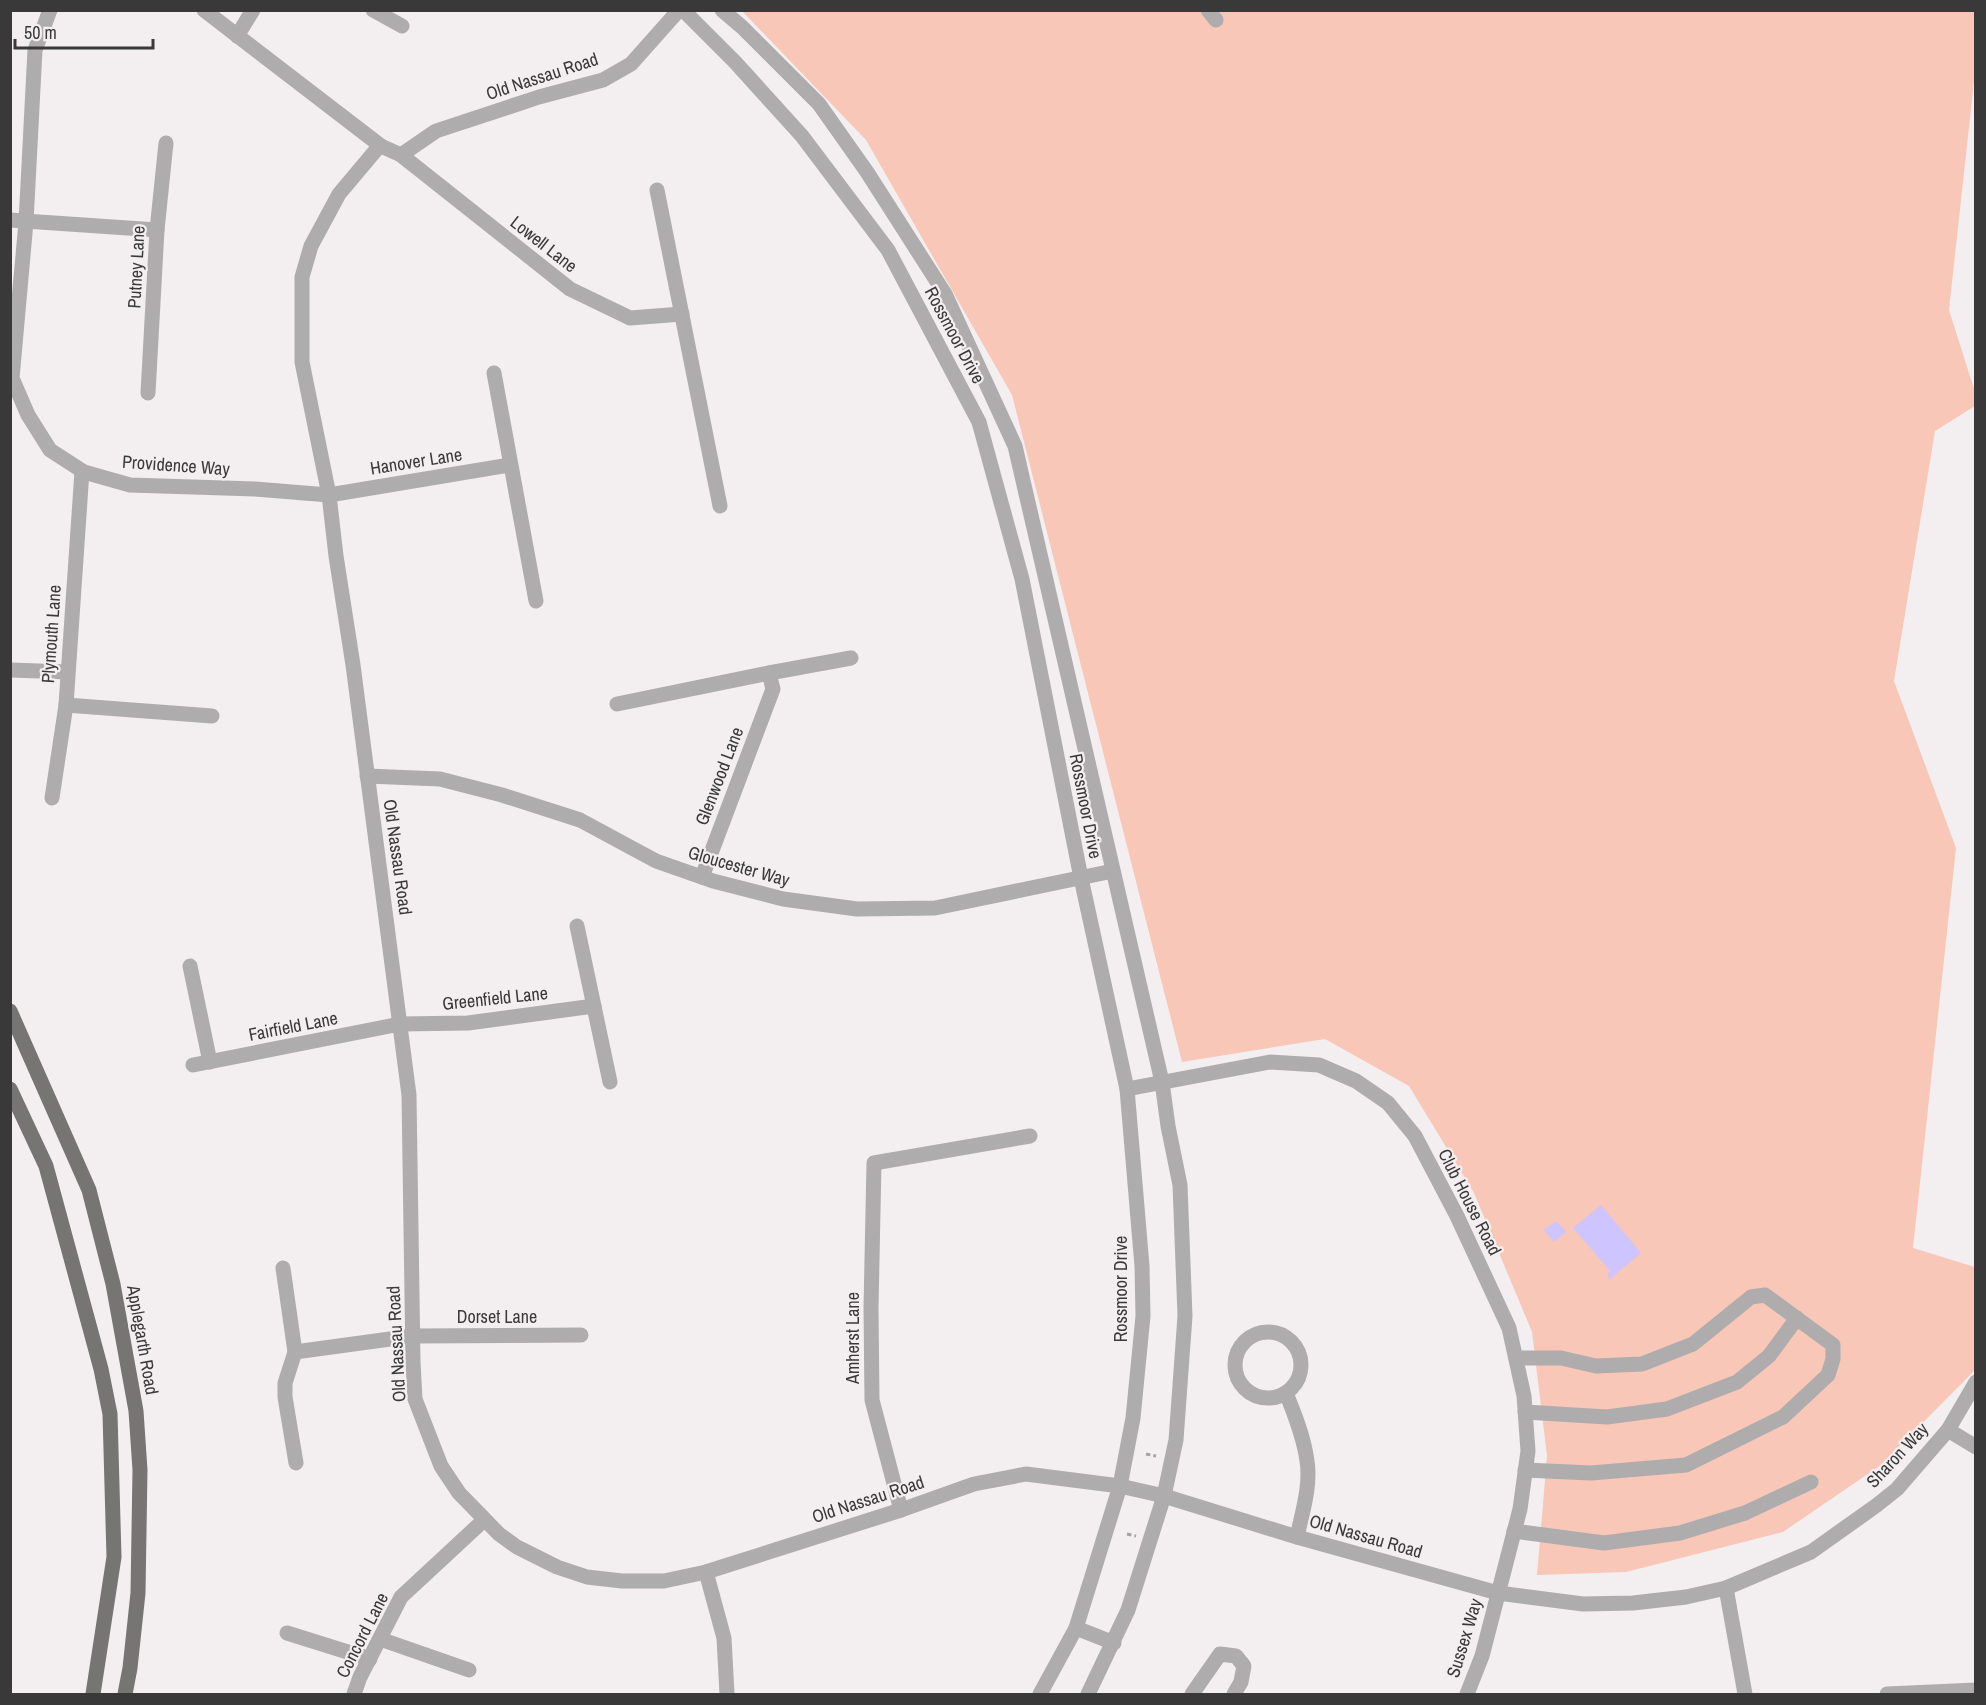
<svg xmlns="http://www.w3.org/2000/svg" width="1986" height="1705" viewBox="0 0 1986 1705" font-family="'Archivo Narrow',sans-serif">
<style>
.green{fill:#f8c7b7}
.water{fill:#cec4ff}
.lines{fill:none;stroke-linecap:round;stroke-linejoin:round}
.path{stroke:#a5a2a4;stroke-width:3;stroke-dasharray:4.5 3;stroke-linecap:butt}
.minor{stroke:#aeacad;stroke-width:15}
.major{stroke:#777474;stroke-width:15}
.labels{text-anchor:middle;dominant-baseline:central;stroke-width:4.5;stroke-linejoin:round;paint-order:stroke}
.street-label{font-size:18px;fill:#3a393a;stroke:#f3eff1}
</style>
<rect width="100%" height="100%" fill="#f3eff1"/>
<path class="green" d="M742 11H1975V72L1949 310 1975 392V406L1935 431 1894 681 1956 848 1913 1248 1975 1267V1370L1881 1465 1783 1532 1626 1572 1537 1575 1547 1456 1532 1332 1474 1193 1409 1086 1325 1039 1182 1062 1012 395 866 140Z"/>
<g class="water">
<path d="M1601 1205 1641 1253 1610 1279 1607 1275 1610 1271 1573 1228Z"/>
<path d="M1556 1221 1566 1232 1554 1242 1544 1230Z"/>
</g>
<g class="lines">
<g class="path">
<path d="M1146 1454 1156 1456"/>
<path d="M1127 1534 1136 1536"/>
</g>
<g class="minor">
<path d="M50 10 35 50 26 222 12 378 28 415 50 450 84 472 130 485 255 489 329 495 510 465"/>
<path d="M204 10 381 146 401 155 570 289 630 318 682 314"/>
<path d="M373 10 402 26"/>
<path d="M683 10 735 62 802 136 888 250 979 422 1022 579 1081 878 1127 1089 1142 1266 1143 1316 1133 1418 1120 1486 1076 1628 1040 1694"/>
<path d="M722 10 742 27 819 104 867 172 945 294 1015 446 1162 1082 1168 1126 1180 1185 1185 1316 1176 1440 1164 1496 1128 1610 1088 1694"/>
<path d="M1208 10 1216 20"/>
<path d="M237 36 253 10"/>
<path d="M381 146 376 150 339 194 311 246 302 277V362L329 495 336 556 353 665 409 1095 413 1362 415 1399 441 1466 459 1493 499 1534 517 1547 557 1567 587 1577 622 1581H664L706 1572 901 1510 974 1484 1026 1474 1120 1486 1164 1496 1297 1537 1498 1593 1583 1604 1633 1603 1686 1597 1726 1588 1811 1552 1877 1505 1897 1489 1948 1430 1976 1382"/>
<path d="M401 155 436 131 539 97 603 80 631 64 679 10"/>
<path d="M657 190 720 506"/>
<path d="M10 220 157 230"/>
<path d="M494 373 536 601"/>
<path d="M148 393 157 230 166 143"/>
<path d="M10 670 68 672"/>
<path d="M769 673 851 658"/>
<path d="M617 704 769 673 773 689 702 877"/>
<path d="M66 705 212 716"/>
<path d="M367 776 440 779 502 795 580 820 656 861 713 881 783 899 857 909 935 908 1113 871"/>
<path d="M52 798 66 705 82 471"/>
<path d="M577 926 610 1082"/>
<path d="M190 966 210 1062"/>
<path d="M193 1065 400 1024 468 1023 594 1006"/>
<path d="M1127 1089 1270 1062 1319 1065 1356 1081 1388 1103 1415 1136 1457 1216 1509 1328 1524 1396 1528 1451 1520 1509 1482 1656 1467 1694"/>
<path d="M283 1268 295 1352 285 1383V1397L296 1463"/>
<circle cx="1268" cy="1365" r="33"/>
<path d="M295 1352 412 1336 581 1335"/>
<path d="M1516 1358H1561L1596 1366 1642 1364 1693 1344 1751 1297 1765 1295 1833 1345V1359L1828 1375 1783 1417 1686 1465 1591 1473 1525 1470"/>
<path d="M1286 1393C1295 1415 1304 1438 1307 1461 1311 1486 1302 1513 1297 1537"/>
<path d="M1525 1412 1607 1417 1667 1409 1737 1382 1769 1356 1797 1318"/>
<path d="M1948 1430 1976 1447"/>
<path d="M901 1510 872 1400 871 1308 874 1163 1030 1136"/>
<path d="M1514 1531 1604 1543 1680 1533 1745 1513 1811 1482"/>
<path d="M706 1572 724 1638 727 1694"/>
<path d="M1726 1588 1745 1694"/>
<path d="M1076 1628 1114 1643"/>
<path d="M287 1633 370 1659"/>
<path d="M380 1639 469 1670"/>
<path d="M354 1694 360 1677 401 1597 484 1520"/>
<path d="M1192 1694 1220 1654 1236 1656 1244 1666 1241 1682 1234 1694"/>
<path d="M1887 1694 1976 1690"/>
</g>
<g class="major">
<path d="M10 1011 89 1190 113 1284 136 1411 140 1470 138 1593 130 1668 125 1694"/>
<path d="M10 1089 46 1166 101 1369 110 1414 114 1557 93 1694"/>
</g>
</g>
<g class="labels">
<g class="street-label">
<text transform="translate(542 76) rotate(-18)">Old Nassau Road</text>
<text transform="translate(544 244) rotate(38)">Lowell Lane</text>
<text transform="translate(136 267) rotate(-87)">Putney Lane</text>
<text transform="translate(955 335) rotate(62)">Rossmoor Drive</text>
<text transform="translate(416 461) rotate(-9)">Hanover Lane</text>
<text transform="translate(176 465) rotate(4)">Providence Way</text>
<text transform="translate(51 634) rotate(-86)">Plymouth Lane</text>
<text transform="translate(719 776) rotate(-69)">Glenwood Lane</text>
<text transform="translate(1086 806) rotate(79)">Rossmoor Drive</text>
<text transform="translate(398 857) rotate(82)">Old Nassau Road</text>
<text transform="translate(739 866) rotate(16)">Gloucester Way</text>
<text transform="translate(495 998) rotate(-6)">Greenfield Lane</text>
<text transform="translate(293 1026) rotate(-11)">Fairfield Lane</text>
<text transform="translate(1470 1202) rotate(63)">Club House Road</text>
<text transform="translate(1120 1289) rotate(-90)">Rossmoor Drive</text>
<text x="497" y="1316">Dorset Lane</text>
<text transform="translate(852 1338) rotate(-90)">Amherst Lane</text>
<text transform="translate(143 1340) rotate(80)">Applegarth Road</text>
<text transform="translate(396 1344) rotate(-93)">Old Nassau Road</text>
<text transform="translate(1897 1455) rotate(-47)">Sharon Way</text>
<text transform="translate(868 1499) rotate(-18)">Old Nassau Road</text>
<text transform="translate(1366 1536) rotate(16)">Old Nassau Road</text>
<text transform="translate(362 1635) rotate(-63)">Concord Lane</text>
<text transform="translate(1464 1638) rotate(-73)">Sussex Way</text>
</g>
</g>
<rect width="1986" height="1705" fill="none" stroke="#3a393a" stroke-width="24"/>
<path d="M15 39v9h138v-9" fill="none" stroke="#3a393a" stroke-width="3"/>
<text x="24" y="39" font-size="18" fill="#3a393a" stroke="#f3eff1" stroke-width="4.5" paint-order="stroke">50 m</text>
</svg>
